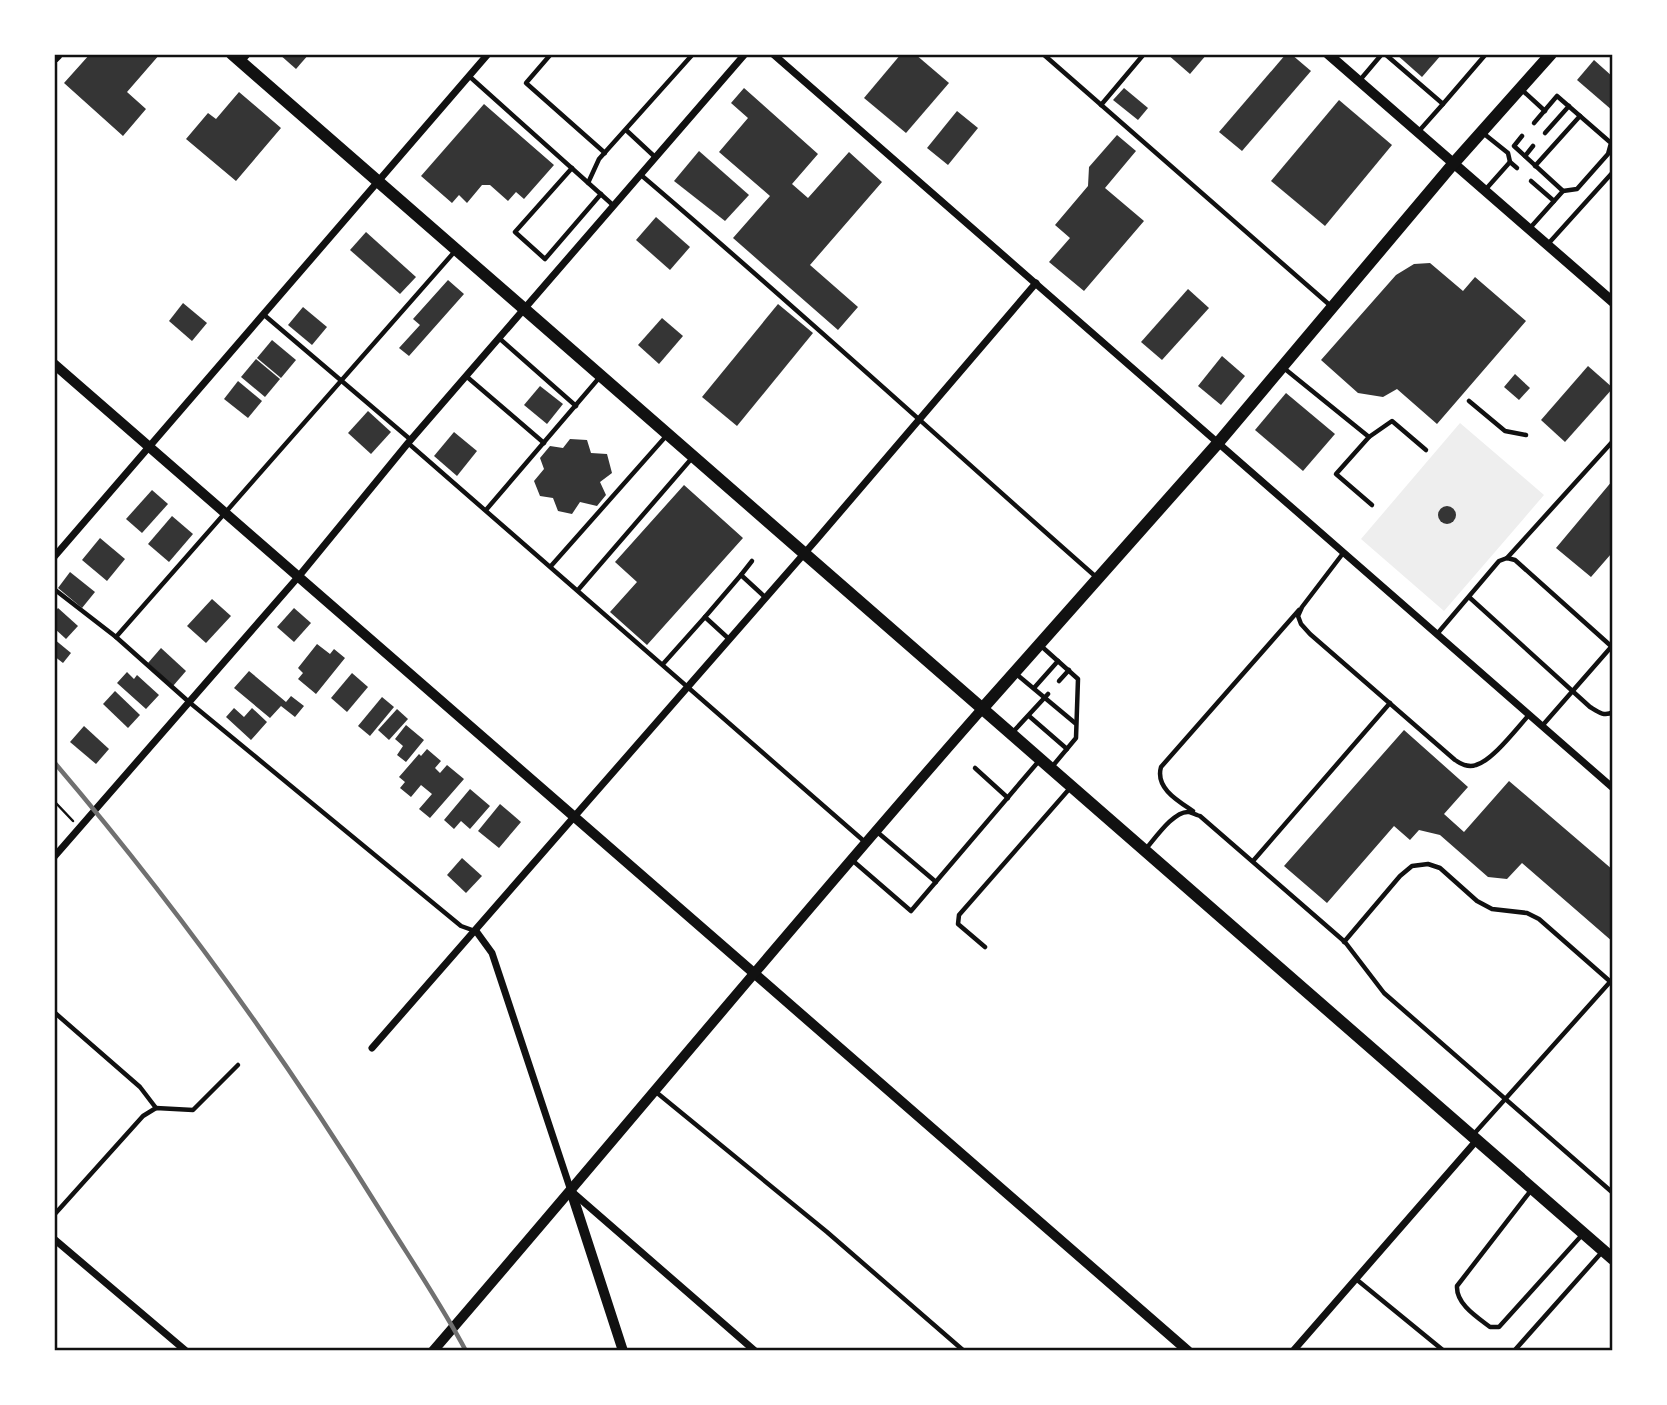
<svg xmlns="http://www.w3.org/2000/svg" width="1667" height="1405" viewBox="0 0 1667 1405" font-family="'Roboto Condensed',sans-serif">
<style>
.green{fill:#eee}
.building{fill:#353535}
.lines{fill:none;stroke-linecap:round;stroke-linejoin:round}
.path{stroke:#111;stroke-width:2.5}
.service{stroke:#111;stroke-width:4.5}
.minor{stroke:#111;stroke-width:7}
.tertiary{stroke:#111;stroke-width:10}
.secondary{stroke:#111;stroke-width:12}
.rail{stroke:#707070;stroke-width:4.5}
.neatline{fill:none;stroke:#111;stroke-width:2.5}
</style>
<rect width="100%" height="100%" fill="#fff"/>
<path class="green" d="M1460 423 1544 495 1444 611 1361 539Z"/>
<g class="building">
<path d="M90 54H160L127 92 146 109 123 136 64 83Z"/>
<path d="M279 54H309L296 69Z"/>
<path d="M901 54H915L949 83 906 133 864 98Z"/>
<path d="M1167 54H1207L1190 74Z"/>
<path d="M1286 54H1291L1311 71 1242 151 1219 132Z"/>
<path d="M1396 54H1442L1422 77Z"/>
<path d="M1594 60 1613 77V111L1577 80Z"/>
<path d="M744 88 818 154 792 184 808 198 849 152 882 182 810 265 858 307 838 330 733 238 770 196 719 152 748 118 731 103Z"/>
<path d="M1124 88 1148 108 1138 120 1113 100Z"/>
<path d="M239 92 281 128 236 181 186 139 208 113 216 119Z"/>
<path d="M1339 100 1392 145 1325 226 1271 181Z"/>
<path d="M484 104 554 165 524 199 516 192 508 201 490 185H482L467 203 459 195 452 203 421 176Z"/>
<path d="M957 111 978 128 948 165 927 148Z"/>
<path d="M1117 135 1136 151 1105 188 1144 221 1084 291 1049 262 1070 238 1055 225 1088 186 1089 167Z"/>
<path d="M699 151 749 195 725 221 674 181Z"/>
<path d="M656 217 690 247 670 270 636 240Z"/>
<path d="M366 232 416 277 400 294 350 250Z"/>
<path d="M1430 263 1463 291 1475 277 1526 321 1437 424 1397 389 1383 397 1358 393 1321 360 1396 275 1414 264Z"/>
<path d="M448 280 464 294 409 356 399 348 420 325 413 319Z"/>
<path d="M1188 289 1209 308 1162 360 1141 342Z"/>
<path d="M183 303 207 323 192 341 169 321Z"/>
<path d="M778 304 813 333 737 426 702 397Z"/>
<path d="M303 307 327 327 312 345 288 325Z"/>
<path d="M662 318 683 336 659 364 638 345Z"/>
<path d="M272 340 296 360 281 378 257 358Z"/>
<path d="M1222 356 1245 376 1221 405 1198 386Z"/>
<path d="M256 359 280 379 265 397 241 377Z"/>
<path d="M1588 366 1613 388 1565 442 1541 420Z"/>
<path d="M1515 374 1530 388 1519 400 1504 387Z"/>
<path d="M238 381 262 401 248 418 224 399Z"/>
<path d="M540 386 563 404 547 424 524 405Z"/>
<path d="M1286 393 1335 434 1303 471 1255 430Z"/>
<path d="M368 411 391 432 371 454 348 433Z"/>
<path d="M454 432 477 451 457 476 434 456Z"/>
<path d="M570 439 587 440 591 453 607 454 612 473 600 482 606 495 597 506 580 502 572 514 558 511 553 498 540 496 534 481 544 469 540 458 550 446 563 448Z"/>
<path d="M1613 480V555L1611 554 1591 577 1556 548Z"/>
<path d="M684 485 743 538 647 645 610 612 637 582 615 562Z"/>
<path d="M152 490 168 504 142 533 126 519Z"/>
<circle cx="1447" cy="515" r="9"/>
<path d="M172 516 193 534 169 562 148 544Z"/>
<path d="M100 538 125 559 107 581 82 560Z"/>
<path d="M70 572 95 592 82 608 58 588Z"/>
<path d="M212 599 231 616 206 643 187 626Z"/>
<path d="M58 608 78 626 66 639 54 628V613Z"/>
<path d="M294 608 311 623 294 642 277 627Z"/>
<path d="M54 639 71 653 63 663 54 656Z"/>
<path d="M317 644 330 654 334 649 345 658 316 694 298 679 303 673 298 668Z"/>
<path d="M161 648 186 671 173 686 148 663Z"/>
<path d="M249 671 286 702 291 696 304 706 295 717 281 706 270 718 234 688Z"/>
<path d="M127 672 134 679 137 675 159 695 146 709 117 683Z"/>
<path d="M352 673 368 687 347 712 331 698Z"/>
<path d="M115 691 140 715 128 728 103 704Z"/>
<path d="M382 697 394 707 370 736 358 726Z"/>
<path d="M234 708 244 717 252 708 267 722 251 740 226 717Z"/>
<path d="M397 709 408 719 389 740 378 730Z"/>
<path d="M406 725 424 740 406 762 397 755 403 746 395 739Z"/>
<path d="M84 726 109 749 96 764 70 742Z"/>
<path d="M1404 730 1468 787 1444 814 1464 832 1509 781 1613 870V942L1522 863 1507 879 1488 877 1440 835 1419 830 1410 840 1394 826 1327 903 1284 866Z"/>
<path d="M427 749 441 761 435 768 440 773 447 765 464 779 430 818 419 809 432 794 421 785 411 797 400 788 405 782 399 777 419 754 421 756Z"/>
<path d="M470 789 490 806 470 829 461 821 454 829 444 820Z"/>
<path d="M500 804 521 822 499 848 478 831Z"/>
<path d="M462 858 482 876 466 893 447 875Z"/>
</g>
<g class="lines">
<path class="path" d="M54 801 73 821"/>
<g class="service">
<path d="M551 54 526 83 605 153"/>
<path d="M1043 54 1332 307"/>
<path d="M1385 54 1443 104 1486 54"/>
<path d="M242 62 249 54"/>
<path d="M469 76 614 206"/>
<path d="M1360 80 1382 54"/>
<path d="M1522 90 1545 111"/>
<path d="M1101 105 1144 54"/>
<path d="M1534 123 1557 96 1611 143 1608 154 1577 189 1563 191"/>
<path d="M626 130 655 157"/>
<path d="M1419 131 1443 104"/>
<path d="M1483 133 1508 153 1510 162"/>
<path d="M1545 133 1569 106"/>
<path d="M1522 136 1514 146 1563 191 1530 228"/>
<path d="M1525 156 1533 146"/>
<path d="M1535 166 1580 116"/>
<path d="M572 168 515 232 545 259 601 194"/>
<path d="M641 175C795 306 944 443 1095 576"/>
<path d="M1531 181 1554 201"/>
<path d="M588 183 599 159 693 54"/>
<path d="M1486 189 1510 162 1517 168"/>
<path d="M1548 244 1613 172"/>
<path d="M263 314 411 440"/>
<path d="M499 338 576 406"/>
<path d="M1285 369 1369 437 1392 421 1426 450"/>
<path d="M466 376 544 443"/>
<path d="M1469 401 1505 431 1526 435"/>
<path d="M1369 437 1336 474 1372 505"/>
<path d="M408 443 865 842"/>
<path d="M486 510 599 378"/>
<path d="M1344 552 1302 607 1298 616 1301 624 1310 634 1455 760C1461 764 1468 768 1476 765 1493 760 1516 729 1529 715"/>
<path d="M1507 558 1613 441"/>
<path d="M551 566 667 435"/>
<path d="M741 575 752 561"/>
<path d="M54 589 116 637 189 702 461 926 475 931"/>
<path d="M578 590 692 458"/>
<path d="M1469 597 1590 707C1598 712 1604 717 1613 712"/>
<path d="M1437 634 1499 561 1507 558 1515 560 1611 646"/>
<path d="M116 637 456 250"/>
<path d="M729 639 705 617 741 575 766 598"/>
<path d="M1040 645 1078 679 1076 738 1051 768"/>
<path d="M663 664 705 617"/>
<path d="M1015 673 1075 723"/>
<path d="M1059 681 1069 670"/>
<path d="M1034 688 1058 661"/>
<path d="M1029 716 1067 749"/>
<path d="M1542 726 1612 646"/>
<path d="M1012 733 1048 694"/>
<path d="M975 768 1008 798"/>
<path d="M1193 811C1178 801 1155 788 1161 767L1299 610"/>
<path d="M876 831 936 882"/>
<path d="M1145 850C1154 840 1174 810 1189 812 1190 812 1199 816 1200 816L1345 942 1384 993 1613 1193"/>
<path d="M852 860 911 911 1038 762"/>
<path d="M1253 861 1390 703"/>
<path d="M1344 942 1400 876 1412 866 1428 864 1440 868 1477 901 1492 909 1527 913 1539 919 1613 984"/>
<path d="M985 947 958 924 959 915 1071 787"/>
<path d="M54 1012 140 1087 156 1108"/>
<path d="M656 1092 827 1232 964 1351"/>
<path d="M1473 1135 1610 982"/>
<path d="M1532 1189 1457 1286C1456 1304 1477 1317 1490 1327H1499L1582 1235"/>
<path d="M54 1215 143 1116 156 1108 193 1110 238 1065"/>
<path d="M1356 1279 1444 1351"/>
<path d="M1514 1351 1602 1252"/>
</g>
<g class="minor">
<path d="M773 54 1613 788"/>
<path d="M54 557 488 54"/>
<path d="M54 857 299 576 408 443 745 54"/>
<path d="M476 931 492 953 571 1191 755 1351"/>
<path d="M372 1048 817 539 1036 283"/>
<path d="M54 1239 186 1351"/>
<path d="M1293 1351 1477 1140"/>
</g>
<g class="tertiary">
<path d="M1328 54 1613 302"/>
<path d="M54 364 1188 1351"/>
<path d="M571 1191 623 1351"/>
<path d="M433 1351C617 1138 796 920 982 709"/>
</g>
<g class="secondary">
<path d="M232 54 1613 1259"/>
<path d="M54 57 57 54"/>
<path d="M982 709 1218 443 1453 164 1551 54"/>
</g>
<path class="rail" d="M54 762C175 904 285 1057 383 1215 411 1260 441 1304 466 1351"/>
</g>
<rect width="1667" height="1405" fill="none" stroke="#ffffff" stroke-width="112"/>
<rect x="56" y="56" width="1555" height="1293" class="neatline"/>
</svg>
